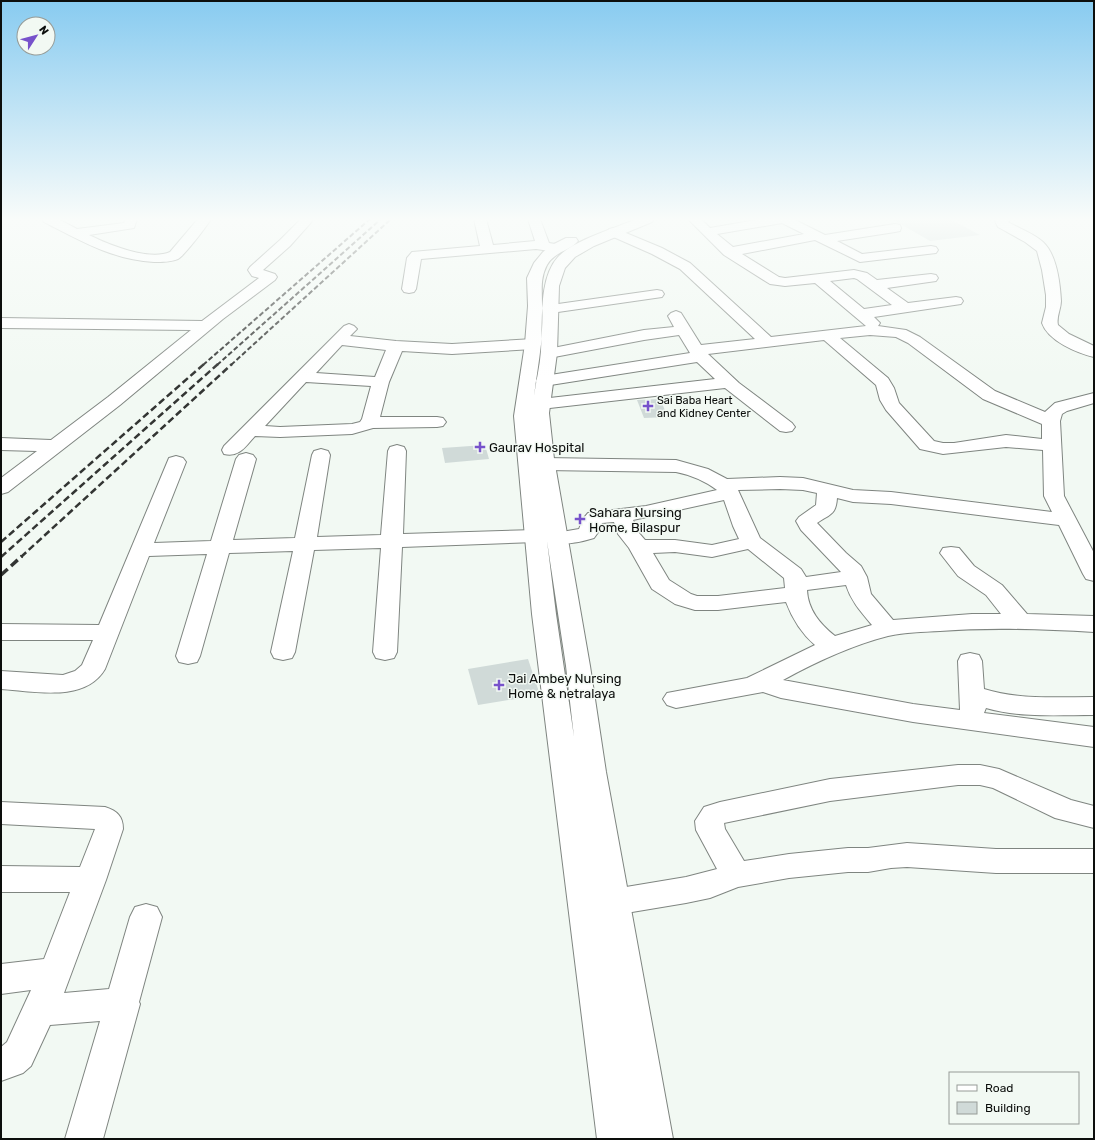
<svg xmlns="http://www.w3.org/2000/svg" width="1095" height="1140" viewBox="0 0 1095 1140" font-family="Rubik,sans-serif">
<style>
.building{fill:#d0dad8}
.lines{fill:none;stroke-linecap:round;stroke-linejoin:round}
.minor-casing{stroke:#7f8580;stroke-width:2}
.major-casing{stroke:#7f8580;stroke-width:2}
.minor{fill:#fff;fill-rule:evenodd}
.major{fill:#fff;fill-rule:evenodd}
.rail-far2{stroke:#333533;stroke-width:2;stroke-dasharray:5 2.5;stroke-linecap:butt}
.rail-far1{stroke:#333533;stroke-width:2.5;stroke-dasharray:7 3.5;stroke-linecap:butt}
.rail{stroke:#333533;stroke-width:3.5;stroke-dasharray:9 4.5;stroke-linecap:butt}
.poi-dot{fill:#7752cb;stroke:#f2f9f3;stroke-width:1.5}
.labels{text-anchor:middle;dominant-baseline:central;stroke-width:3;stroke-linejoin:round;paint-order:stroke}
.far-poi-label{font-size:11px;fill:#0c0e0c;stroke:#f2f9f3;text-anchor:start}
.poi-label{font-size:13px;fill:#0c0e0c;stroke:#f2f9f3;text-anchor:start}
</style>
<rect width="100%" height="100%" fill="#f2f9f3"/>
<g class="building">
<path d="M892 219H950L980 235 930 241Z"/>
<path d="M660 399 668 417 644 418 637 400Z"/>
<path d="M485 445 489 459 445 463 442 448Z"/>
<path d="M528 659 540 695 478 705 468 669Z"/>
</g>
<g class="lines">
<g class="minor-casing">
<g id="minor">
<path d="M42 219H58L77 229 124 223 125 219H137L134 228 89 235C109 245 149 261 170 252L198 219H211C206 227 185 255 178 259 171 262 162 262 154 262 113 260 79 240 44 222Z"/>
<path d="M301 219H314L290 246 263 270 275 274 277 277 275 280 223 319 120 405 8 492 1 494V478L37 451 1 450V438L51 440 108 397 191 330 1 328V318L202 321 259 278 252 276 248 270 250 267 280 240Z"/>
<path d="M474 219H486L493 245 535 241 528 219H540L549 243 562 245 564 248 562 251 557 252 536 249 421 259 416 289 414 292 409 293 404 292 402 289 407 258 412 252 480 246Z"/>
<path d="M688 219H701L710 228 762 219H793L825 235 895 224 900 225 901 228 900 231 895 232 837 241 862 254 931 246 936 247 938 250 936 253 860 262 815 240 742 254 779 277 785 278 854 270 867 273 877 280 931 274 936 275 938 278 936 281 887 288 908 303 956 297 961 298 963 301 961 304 874 317 880 323 878 326 906 330 920 337 995 391 1045 412 1055 403 1094 393V403L1067 411 1062 414 1060 421 1064 496 1094 553V581L1086 579 1083 574 1059 525 891 504 853 502 837 498C836 515 830 514 817 523L846 553 861 566 867 577 871 594 893 620 972 614H1001L986 595 958 576 940 553 943 548 951 547 959 548 974 566 1002 585 1027 614 1094 616V632C1042 629 991 627 940 631 923 632 905 632 888 636 852 645 816 662 783 680L913 704 960 710 958 661 961 655 970 653 979 655 982 661 984 689C1019 700 1058 697 1094 697V715C1059 715 1020 718 986 708L984 713 1094 727V747L913 722 781 698 763 692 676 708 667 705 663 699 667 693 747 678 815 645C802 634 792 618 786 602L718 610H695L675 604 652 589 629 548 618 534 614 522 602 523 599 531 594 538C581 542 563 546 550 542L546 538 550 534 579 529 583 519 588 513 646 506 717 490C705 481 691 475 676 472L545 470 538 468 535 464 538 460 545 458 676 460 708 469 727 479 780 477 803 478 853 490 891 492 1052 512 1044 496 1043 450 1006 447 943 454 920 449 886 410 880 400 876 385 824 340 708 354 739 383 792 423 795 427 792 431 786 432 780 431 725 388 541 409 535 408 532 404 535 400 541 399 715 379 697 362 544 386 538 385 536 381 538 377 544 376 690 353 679 335 644 340 549 358 543 356 541 353 543 350 644 330 674 327 668 316 671 313 676 311 681 313 701 345 755 339 680 269 652 254 609 235 608 232 609 229 614 228 662 248 690 263 771 337 866 326 815 283 785 286 770 284 724 255ZM782 223 804 234 733 247 717 234ZM854 278 857 279 892 305 864 309 830 281ZM870 335 896 337 908 343 983 399 1042 424V439L1006 435 954 443H943L934 441 899 403 894 388 888 378 840 338ZM780 489 803 490 817 493 816 505 799 517 796 521 801 530 841 572 806 577 801 569 760 538 738 490ZM724 500 733 526 739 539 712 545 675 540H645L639 533 633 520ZM748 549 784 578 785 588 718 596H697L691 594 669 580 653 553 675 552 712 557ZM846 585C851 601 861 612 872 625L835 636C820 624 808 610 807 590Z"/>
<path d="M996 219H1011L1008 222C1020 229 1033 233 1043 242 1057 255 1060 283 1061 301 1061 309 1056 317 1058 325L1069 334 1094 346V357C1077 353 1048 341 1042 323L1046 307V295L1042 270 1037 251 1025 242 998 227 995 221Z"/>
<path d="M657 290 662 291 664 294 662 297 551 313 546 312 544 309 546 306 551 305Z"/>
<path d="M349 324 354 326 357 329 350 336 396 341 452 344 533 339 539 341 541 344 539 347 533 349 452 354 402 351 389 382 380 417H437L443 418 446 422 443 426 437 427 373 428 352 434 280 437 255 436C246 446 239 458 224 454L222 450 224 446 344 326ZM342 345 386 350 375 377 316 373ZM306 382 371 386 362 419 360 422 352 424 280 427 265 426Z"/>
<path d="M397 445 404 447 406 451 403 534 536 530 543 532 547 536 543 540 536 542 402 547 397 652 394 658 385 660 376 658 373 652 381 548 314 550 295 652 292 658 283 660 274 658 271 652 293 551 229 553 200 656 197 662 188 664 179 662 176 656 207 554 149 556 105 669C85 703 34 691 1 689V671L63 675 75 671 82 665 93 640H1V624L99 625 169 458 176 456 183 458 186 462 154 543 211 541 236 459 239 455 246 453 253 455 256 459 233 540 295 538 312 455 314 451 321 449 328 451 330 455 317 537 381 535 388 451 390 447Z"/>
<path d="M958 765H980L999 769 1071 800 1094 806V828L1055 818 993 788 980 785H958L830 801 724 823 725 829 744 861 789 854 848 848H868L907 843 996 849H1094V873H996L907 867 891 868 868 872H848L789 878 738 887 710 898 686 903 614 915 603 911 599 902 603 893 614 889 686 877 717 869 696 830 695 821 704 807 720 802 830 779Z"/>
<path d="M1 802 105 807C117 811 123 816 123 829L106 880 64 993 109 989 130 917 135 907 146 904 157 907 162 917 139 1002 140 1004 103 1139H65L100 1021 50 1025 31 1066 23 1073 1 1081V1047L7 1042 31 990 1 994V964L44 959 70 892H1V866L80 867 95 829 1 824Z"/>
</g>
</g>
<g class="major-casing">
<path id="major" d="M637 219H654L652 222 594 246 575 257 565 268 559 286 557 353 549 413 554 459 590 666 606 772 673 1139H635L615 1005 635 1139H597L532 614 514 416 525 344 528 306 527 278 534 263 543 252 552 245 566 238H576L578 241C571 250 554 252 547 265 540 278 542 290 542 304 543 317 542 331 541 344 539 362 536 379 534 396 536 381 540 366 541 351 543 323 538 279 558 257 574 240 615 228 637 219ZM547 541 566 666 574 737 556 614Z"/>
</g>
<use href="#minor" class="minor"/>
<use href="#major" class="major"/>
<g class="rail-far2">
<path d="M203 365 370 219"/>
<path d="M217 365 381 219"/>
<path d="M231 365 391 219"/>
</g>
<g class="rail-far1">
<path d="M1 542 204 364"/>
<path d="M1 557 218 364"/>
<path d="M21 557 232 364"/>
</g>
<path class="rail" d="M1 575 22 556"/>
</g>
<linearGradient id="sky" x2="0" y2="1"><stop stop-color="#88cbf0"/><stop offset="0.58" stop-color="#f9fcfa"/><stop offset="1" stop-color="#f9fcfa" stop-opacity="0"/></linearGradient>
<rect width="1095" height="378" fill="url(#sky)"/>
<g class="poi-dot">
<path d="M646 400h4v4h4v4h-4v4h-4v-4h-4v-4h4z"/>
<path d="M478 441h4v4h4v4h-4v4h-4v-4h-4v-4h4z"/>
<path d="M578 513h4v4h4v4h-4v4h-4v-4h-4v-4h4z"/>
<path d="M497 679h4v4h4v4h-4v4h-4v-4h-4v-4h4z"/>
</g>
<g class="labels">
<g class="far-poi-label">
<text x="657" y="400">Sai Baba Heart<tspan x="657" dy="13">and Kidney Center</tspan></text>
</g>
<g class="poi-label">
<text x="489" y="447">Gaurav Hospital</text>
<text x="589" y="512">Sahara Nursing<tspan x="589" dy="15">Home, Bilaspur</tspan></text>
<text x="508" y="678">Jai Ambey Nursing<tspan x="508" dy="15">Home &amp; netralaya</tspan></text>
</g>
</g>
<rect width="1095" height="1140" fill="none" stroke="#0c0e0c" stroke-width="4"/>
<rect x="949" y="1072" width="130" height="52" fill="#f2f9f3" stroke="#969b97"/>
<rect x="957" y="1085" width="20" height="6" fill="#ffffff" stroke="#969b97"/>
<text x="985" y="1092" font-size="12" fill="#0c0e0c">Road</text>
<rect x="957" y="1102" width="20" height="12" fill="#d0dad8" stroke="#969b97"/>
<text x="985" y="1112" font-size="12" fill="#0c0e0c">Building</text>
<g transform="translate(36 36) rotate(54)"><circle r="19" fill="#f2f9f3" stroke="#969b97"/>
<path d="M0-3L7 15L0 10L-7 15Z" fill="#7752cb"/>
<text y="-6" font-size="11" font-weight="bold" text-anchor="middle" fill="#0c0e0c">N</text>
</g>
</svg>
